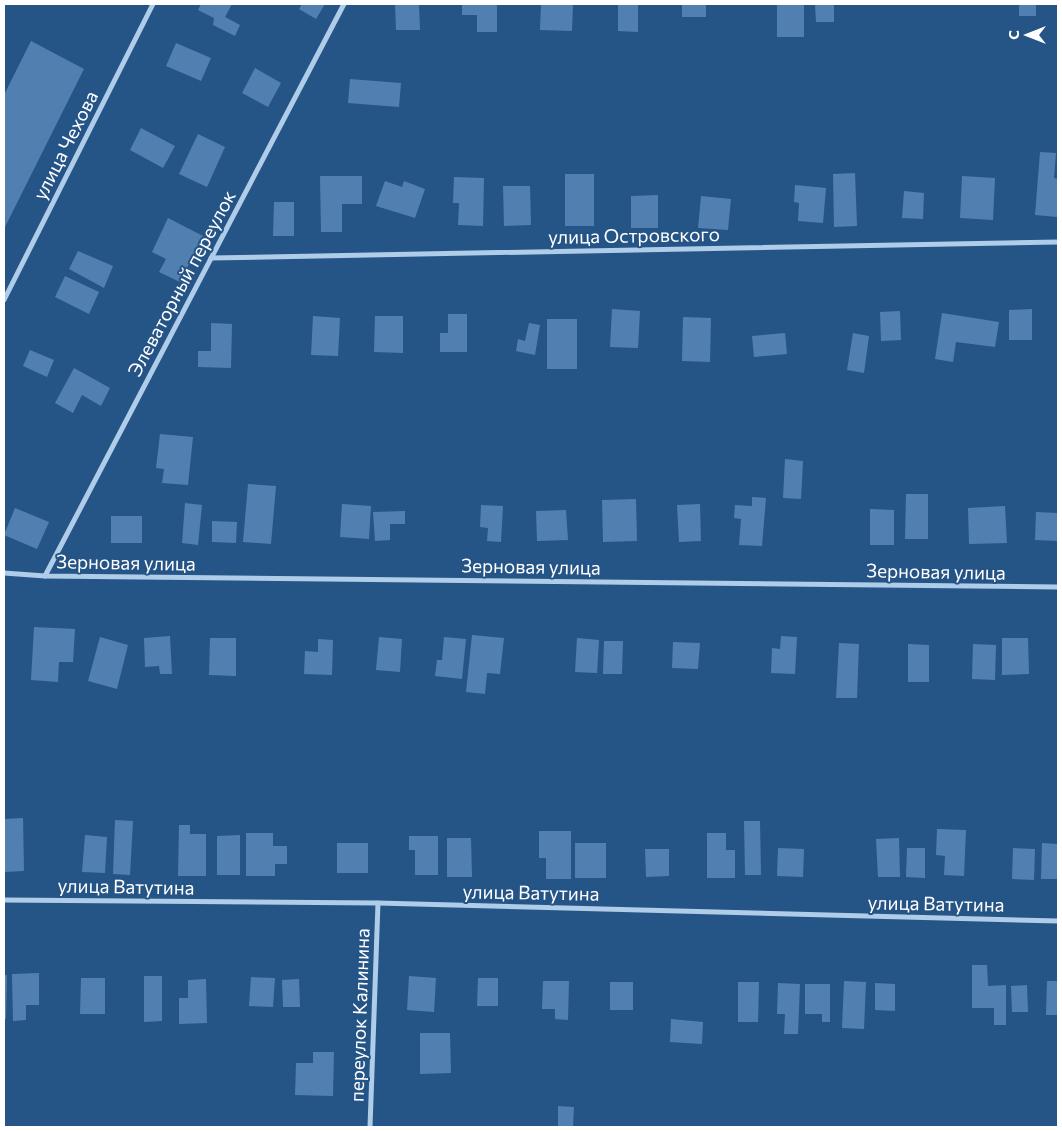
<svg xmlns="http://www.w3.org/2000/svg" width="1062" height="1131" viewBox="0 0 1062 1131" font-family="Commissioner,sans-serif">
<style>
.building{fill:#5180b0}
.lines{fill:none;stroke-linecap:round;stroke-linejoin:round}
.minor{stroke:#afcce9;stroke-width:5}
.labels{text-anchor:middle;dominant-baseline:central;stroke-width:4;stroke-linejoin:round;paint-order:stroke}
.street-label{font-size:19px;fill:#fff;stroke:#255486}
</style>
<rect width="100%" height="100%" fill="#255486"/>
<g class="building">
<path d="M201 4H232L225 17 240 25 235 36 213 25 214 18 198 10Z"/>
<path d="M302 4H325L316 19 299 9Z"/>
<path d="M395 4H419L420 30H396Z"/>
<path d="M462 4H497V32H477V15H462Z"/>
<path d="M541 4H573L572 31 540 30Z"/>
<path d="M618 4H638V32L618 31Z"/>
<rect x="682" y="4" width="24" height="13"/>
<rect x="777" y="4" width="27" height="33"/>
<path d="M815 4H834V22H816Z"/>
<rect x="1019" y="4" width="17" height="12"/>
<path d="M31 41 84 69 4 229V95Z"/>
<path d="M176 43 211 58 201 81 166 66Z"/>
<path d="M255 68 281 83 268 107 242 93Z"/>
<path d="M350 79 401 83 399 107 348 103Z"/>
<path d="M141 128 175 146 163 168 130 150Z"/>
<path d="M198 134 225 147 207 187 179 174Z"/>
<path d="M1040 152 1056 153 1054 178 1058 179 1057 217 1035 215Z"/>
<path d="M855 173 857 226 834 227 833 174Z"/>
<rect x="565" y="174" width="29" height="52"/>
<path d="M320 176H362V204H342V232H321Z"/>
<path d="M962 176 995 178 993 220 960 218Z"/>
<path d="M454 177 484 178 483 226 458 225 459 203H453Z"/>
<path d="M385 181 402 187 404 181 425 189 415 218 376 206Z"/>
<path d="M795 185 826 188 823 223 798 221 799 203 794 202Z"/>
<path d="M503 186H530L531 225 504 226Z"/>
<path d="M904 191 924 193 923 219 902 218Z"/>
<path d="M658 195V228H631V196Z"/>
<path d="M701 196 731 199 728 230 698 228Z"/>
<path d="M274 202H294V236H273Z"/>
<path d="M168 218 203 236 180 282 159 272 166 259 152 252Z"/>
<path d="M78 251 113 266 104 288 69 269Z"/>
<path d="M65 276 99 292 89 314 55 297Z"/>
<path d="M612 309 640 311 638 348 610 347Z"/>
<path d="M1032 309V340H1009V310Z"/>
<path d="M900 311 901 340 881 341 880 312Z"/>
<path d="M942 313 999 322 995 347 956 342 953 362 935 359Z"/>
<path d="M448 314H467V352H440V333H448Z"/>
<path d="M313 316 340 318 338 356 311 355Z"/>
<path d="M375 316H403V353L374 352Z"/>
<path d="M683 317 711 318 710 362 682 361Z"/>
<rect x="547" y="319" width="30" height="50"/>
<path d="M211 323 232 324 231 368 198 367V351H211Z"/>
<path d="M529 323 540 325 535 355 516 351 518 339 525 341Z"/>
<path d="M785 333 787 354 754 357 752 336Z"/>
<path d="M853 333 869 336 864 373 847 370Z"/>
<path d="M30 350 54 360 47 377 23 366Z"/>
<path d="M74 368 110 388 101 406 82 395 73 413 55 403Z"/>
<path d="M160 434 193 437 188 485 162 483 164 469 156 468Z"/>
<path d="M785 459 803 461 801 499 783 498Z"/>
<path d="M248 484 276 486 271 544 243 542Z"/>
<path d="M906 494H928V539H905Z"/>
<path d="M752 497 766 498 762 546 739 545 741 519 734 518 735 505 752 506Z"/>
<path d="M636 499 637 541 603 542 602 500Z"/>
<path d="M185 503 202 505 198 545 182 543Z"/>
<path d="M342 504 371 506 369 539 340 537Z"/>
<path d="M700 504 701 541 679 542 677 505Z"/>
<path d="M481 505 503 506 501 542 487 541 488 528 480 527Z"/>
<path d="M1005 506 1007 543 969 544 968 508Z"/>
<path d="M15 508 49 522 37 549 4 535Z"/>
<path d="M870 509 894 510V545H870Z"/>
<path d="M566 510 568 540 537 541 536 511Z"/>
<path d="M405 511V524H390V540L375 541 373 512Z"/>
<path d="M1036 512 1058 513V541L1035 540Z"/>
<rect x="111" y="516" width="31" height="27"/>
<path d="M212 521 237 522 236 543 212 542Z"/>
<path d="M34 627 75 629 73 662H59L58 682 31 680Z"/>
<path d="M472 635 504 638 500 674 487 673 485 694 466 692Z"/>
<path d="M170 636 172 674H160L159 666 145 667 144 638Z"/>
<path d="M781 636 797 637 795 674 771 673 772 648 780 649Z"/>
<path d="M100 637 128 645 117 689 88 681Z"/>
<path d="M379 637 402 639 400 672 376 670Z"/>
<path d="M444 637 466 639 462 679 435 676 437 660H442Z"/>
<path d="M210 638H236V676L209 675Z"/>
<path d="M577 638 599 640 597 673 575 672Z"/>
<path d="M1002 638H1028L1029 674 1002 675Z"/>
<path d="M318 639 333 640 332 675 304 674 305 651 318 652Z"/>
<path d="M604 641H623L622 674H603Z"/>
<path d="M673 642 700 643 698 669 672 668Z"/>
<path d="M839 643 859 644 857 698H836Z"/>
<path d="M908 644 929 645V682H908Z"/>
<path d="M973 644 996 645 995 680 972 679Z"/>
<path d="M23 818 24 871 4 872V819Z"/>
<path d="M115 820 133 821 130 875 113 874Z"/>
<path d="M744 821H760L761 875H745Z"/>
<path d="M179 825H190V834H206V876H178Z"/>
<path d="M937 829 966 830 964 876 944 875 945 856 936 855Z"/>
<path d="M539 831H571V879H546V858H539Z"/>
<path d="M246 833H273V846H287V864H275V876H246Z"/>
<path d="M707 833H726V850H735V878H707Z"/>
<path d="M85 835 107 837 105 873 82 872Z"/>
<path d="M240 835V875H217V836Z"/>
<path d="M409 836H438V875H415V850H409Z"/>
<path d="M447 838H471L472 877H447Z"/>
<path d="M899 838 900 877H878L876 839Z"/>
<rect x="337" y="843" width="31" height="30"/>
<rect x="575" y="843" width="31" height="35"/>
<path d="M1042 843 1058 844V879H1041Z"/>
<path d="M778 848 804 849 803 877 777 876Z"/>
<path d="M907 848H925V878L906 877Z"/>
<path d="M1013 848 1035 849 1034 880 1012 879Z"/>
<path d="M645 849H669V876L646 877Z"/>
<path d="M972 965H987L988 986 1006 985V1025H994V1008H972Z"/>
<path d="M39 973V1005H26V1020L13 1021 12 974Z"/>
<path d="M4 975H7L6 1019H4Z"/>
<path d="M144 976H162V1021L144 1022Z"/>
<path d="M409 976 436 978 434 1012 407 1010Z"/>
<path d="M251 977 275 978 273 1007 249 1006Z"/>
<path d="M81 978H105V1014H80Z"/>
<path d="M478 978H498V1006H477Z"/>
<path d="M206 979 207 1023 179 1024V998H188V980Z"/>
<path d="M299 979 300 1007H283L282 980Z"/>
<path d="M543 981H569L568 1020 555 1019V1009H542Z"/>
<path d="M844 981 866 982 864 1029 842 1028Z"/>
<path d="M1047 981H1058V1015H1046Z"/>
<rect x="610" y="982" width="23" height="28"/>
<path d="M738 982H759L758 1022H738Z"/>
<path d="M778 983 800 984 798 1034H784L785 1014H777Z"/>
<path d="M875 983 895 984V1011L875 1010Z"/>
<path d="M805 984H830V1022H822V1014H805Z"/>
<path d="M1027 985 1028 1012H1012L1011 986Z"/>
<path d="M671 1019 703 1022 702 1044 670 1042Z"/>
<path d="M420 1033H450L451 1073 420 1074Z"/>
<path d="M313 1052H334L333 1096 295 1095 296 1063H313Z"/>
<path d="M558 1106 574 1107 573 1127H558Z"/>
</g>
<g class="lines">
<g class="minor">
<path d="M211 258 1058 242"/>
<path d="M4 300 153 4"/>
<path d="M4 573 45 576 1058 587"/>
<path d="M45 576 344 4"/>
<path d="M4 900 378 903 1058 921"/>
<path d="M370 1127 378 903"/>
</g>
</g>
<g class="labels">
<g class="street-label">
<text transform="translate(65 145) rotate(-63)">улица Чехова</text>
<text transform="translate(634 235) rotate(-1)">улица Островского</text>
<text transform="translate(181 283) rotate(-62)">Элеваторный переулок</text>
<text transform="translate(126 562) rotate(1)">Зерновая улица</text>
<text transform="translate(531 566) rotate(1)">Зерновая улица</text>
<text transform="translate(936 571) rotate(1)">Зерновая улица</text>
<text transform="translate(126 886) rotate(1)">улица Ватутина</text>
<text transform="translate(531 892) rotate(1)">улица Ватутина</text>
<text transform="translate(936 903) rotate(1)">улица Ватутина</text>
<text transform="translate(359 1015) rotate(-88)">переулок Калинина</text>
</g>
</g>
<rect width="1062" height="1131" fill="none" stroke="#ffffff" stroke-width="10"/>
<g transform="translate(1027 35) rotate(270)" stroke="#255486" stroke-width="4" paint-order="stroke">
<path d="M0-4L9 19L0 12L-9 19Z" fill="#ffffff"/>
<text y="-8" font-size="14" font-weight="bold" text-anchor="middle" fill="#ffffff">С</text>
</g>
</svg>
